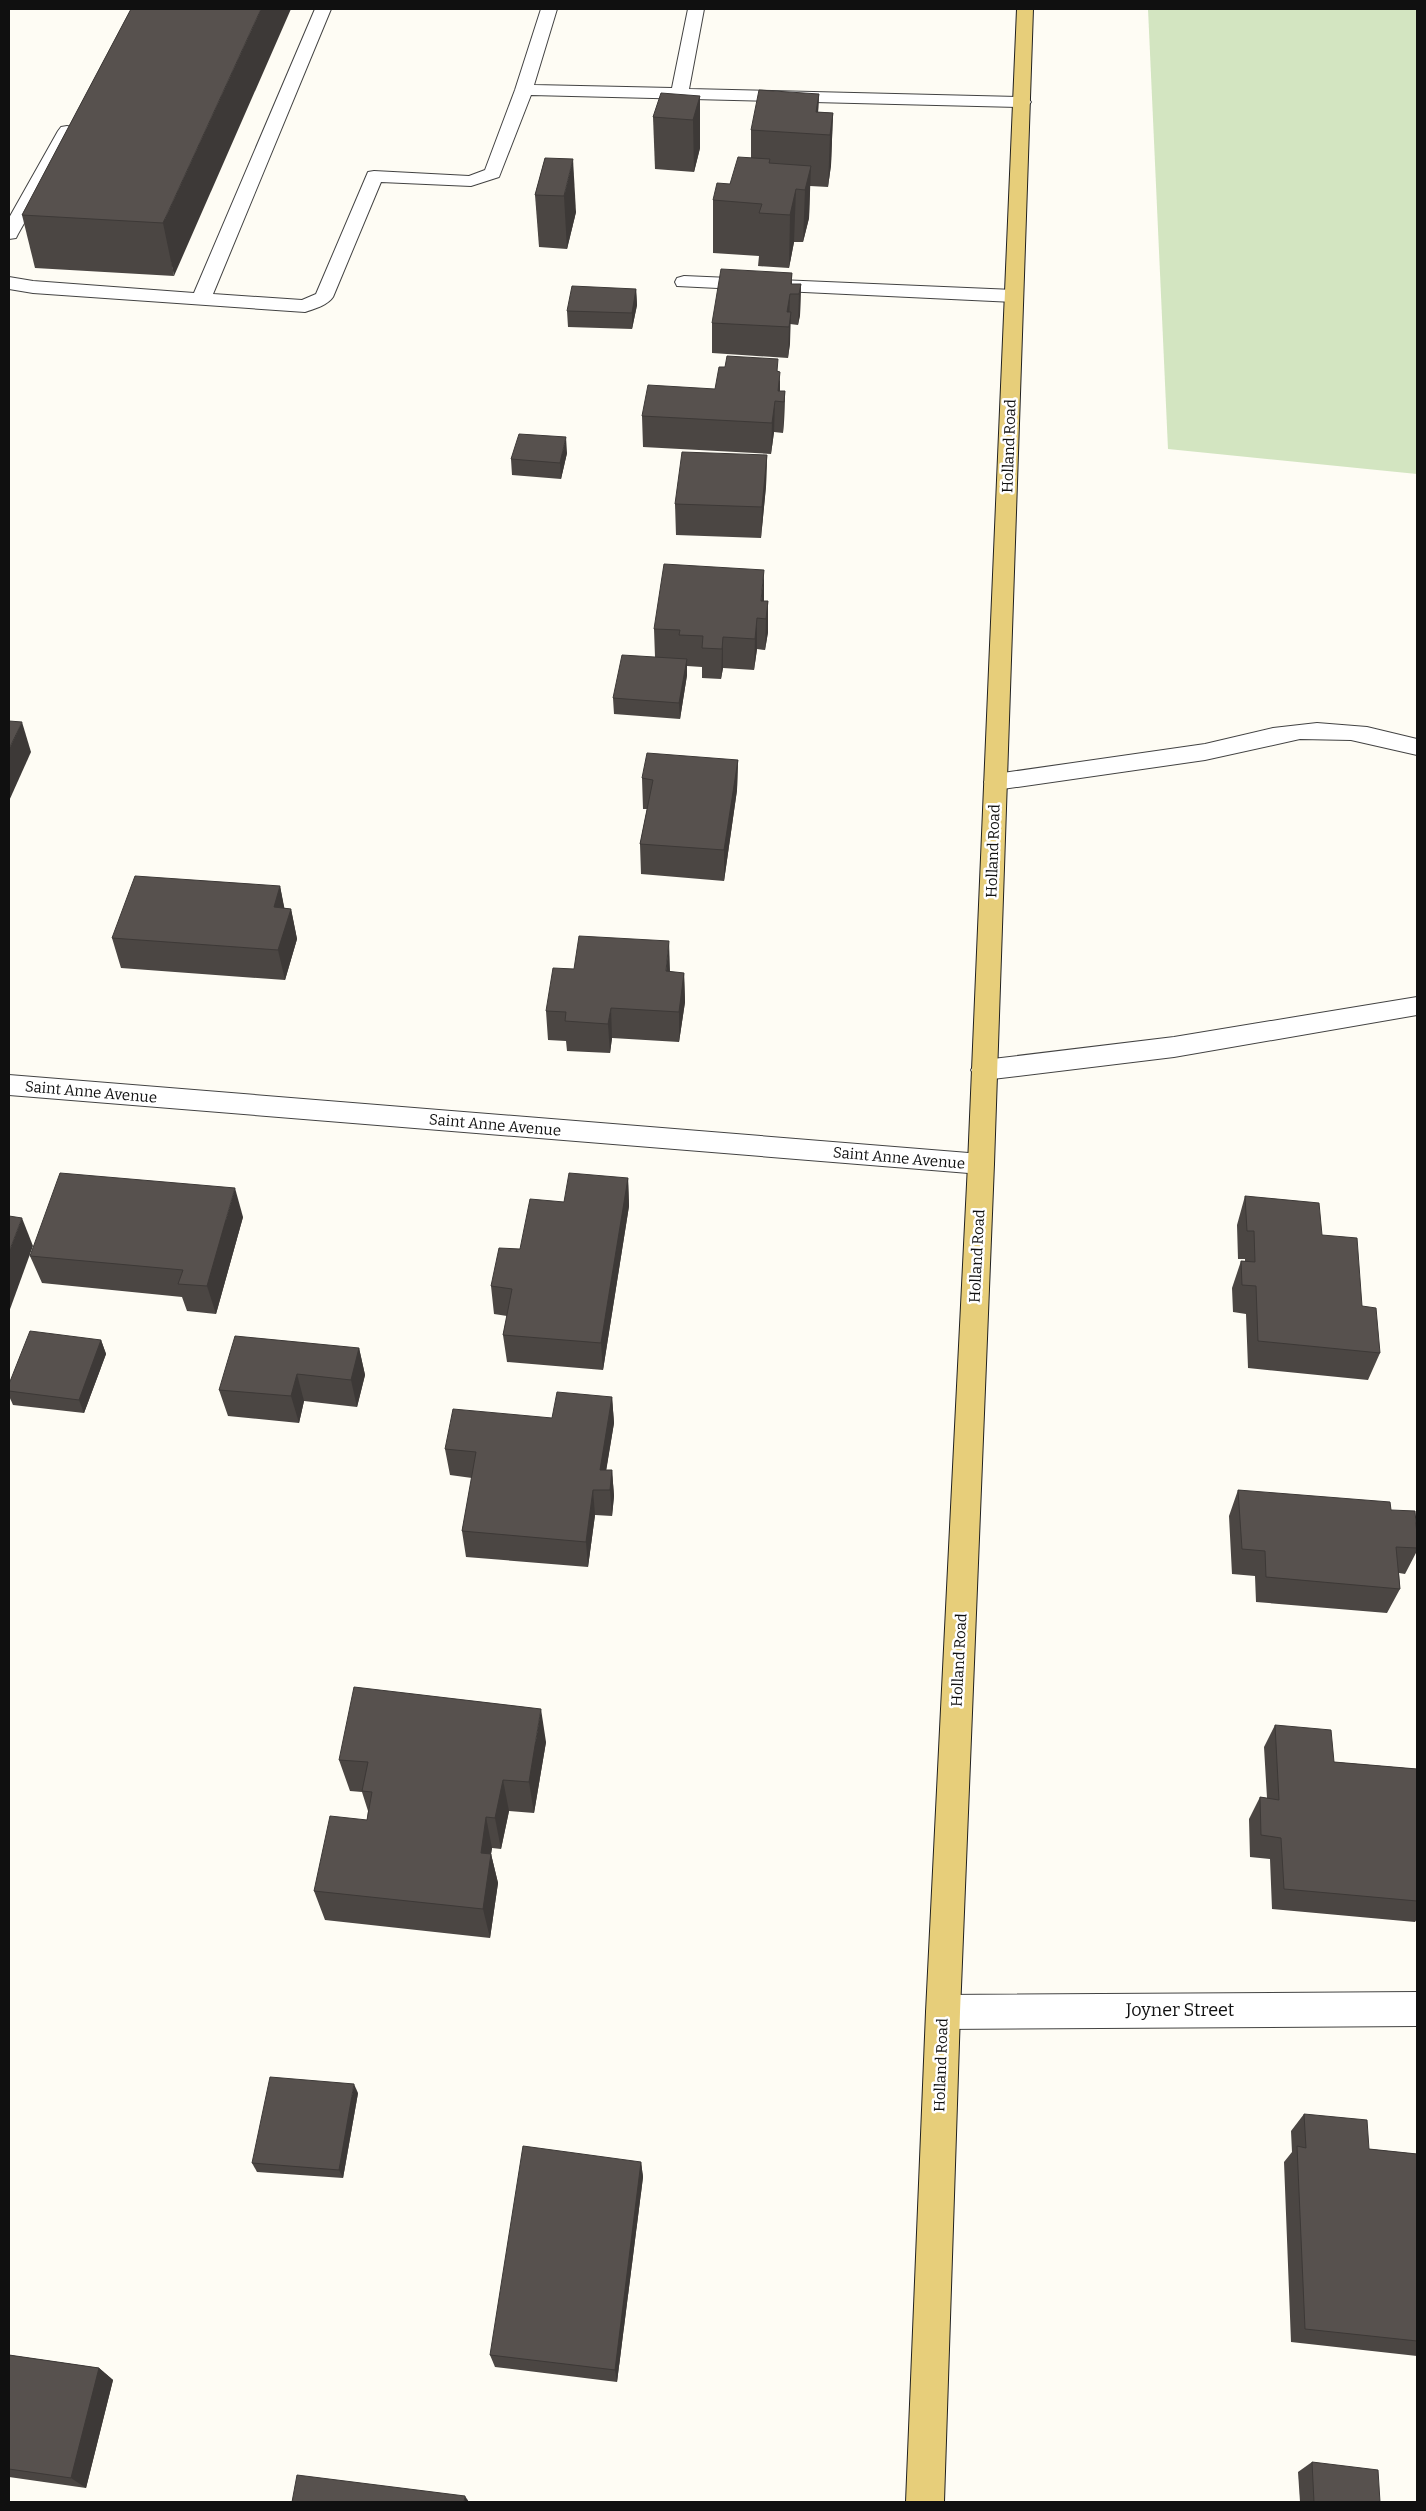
<svg xmlns="http://www.w3.org/2000/svg" width="1426" height="2511" viewBox="0 0 1426 2511" font-family="Bitter,serif">
<style>
.green{fill:#d3e5c1}
.lines{fill:none;stroke-linecap:round;stroke-linejoin:round}
.minor-casing{stroke:#434343;stroke-width:2}
.major-casing{stroke:#212121;stroke-width:2}
.minor{fill:#fff;fill-rule:evenodd}
.major{fill:#e7ce7a;fill-rule:evenodd}
.wall{fill:#4b4643}
.shaded-wall{fill:#3d3937}
.building{fill:#57514e;stroke:#3d3937}
.labels{text-anchor:middle;dominant-baseline:central;stroke-width:5;stroke-linejoin:round;paint-order:stroke}
.street-label{font-size:15px;fill:#101010;stroke:#fff}
.near-street-label{font-size:18px;fill:#101010;stroke:#fff}
</style>
<rect width="100%" height="100%" fill="#fefcf4"/>
<path class="green" d="M1148 9H1417V474L1168 449Z"/>
<g class="lines">
<g class="minor-casing">
<g id="minor">
<path d="M315 9H331L213 294 302 300 316 294 368 172 374 171 469 176 485 170 515 90 541 9H557L534 85 672 88 688 9H704L689 89 1022 97 1028 98 1031 102 1028 106 1022 107 531 95 499 177 471 186 381 182 333 297C328 305 314 309 305 312L33 293 9 289V277L33 281 194 293Z"/>
<path d="M67 126 73 127 76 131 18 234 16 238 9 239V218L58 131 61 127Z"/>
<path d="M684 276 1014 290 1021 292 1023 296 1021 300 1014 302 677 286 675 282 677 278Z"/>
<path d="M1317 723 1367 727 1417 739V755L1351 740 1300 739 1205 760 996 790 988 788 984 782 988 776 996 774 1205 744 1273 728Z"/>
<path d="M1417 997V1015L1174 1057 984 1080 975 1077 971 1070 975 1063 984 1060 1174 1037Z"/>
<path d="M9 1075 981 1154 990 1157 994 1164 990 1171 981 1174 9 1095Z"/>
<path d="M1417 1992V2026L943 2029 931 2024 926 2012 931 2000 943 1995Z"/>
</g>
</g>
<g class="major-casing">
<path id="major" d="M1017 9H1033L994 1164 960 2012 944 2502H906L926 2012 968 1164Z"/>
</g>
<use href="#minor" class="minor"/>
<use href="#major" class="major"/>
</g>
<g class="wall">
<path d="M131 9 174 276 35 268 22 215Z"/>
<path d="M819 94 818 112 833 113 831 165 828 187 810 186 809 218 803 242H794L789 268 758 266 759 256 713 253V200L730 184 751 158V130Z"/>
<path d="M700 96V148L694 172 655 169 653 117Z"/>
<path d="M545 158 576 212 567 249 539 247 535 195Z"/>
<path d="M792 273V284H801L800 315 798 325 790 324V343L788 358 712 353V323Z"/>
<path d="M636 289 637 305 632 329 568 327 567 311Z"/>
<path d="M778 371 780 391H785L784 422 783 433 774 432 771 454 643 447 642 416 715 389Z"/>
<path d="M567 453 561 479 512 475 511 459Z"/>
<path d="M767 455 766 486 761 538 676 535 675 504Z"/>
<path d="M764 601H768V632L765 650 757 649 754 670 723 668 721 679 702 678V667L687 666V675L680 719 614 714 613 698 655 657 654 629Z"/>
<path d="M738 760 737 790 724 881 641 874 640 844 647 809H643L642 778Z"/>
<path d="M280 886 284 908 291 909 297 939 285 980 121 968 112 938Z"/>
<path d="M574 969 684 973 685 1002 679 1042 612 1038 610 1053 567 1051 566 1041 548 1040 546 1011Z"/>
<path d="M628 1178 629 1206 603 1370 507 1362 503 1335 507 1316 494 1314 491 1286 520 1249 564 1202Z"/>
<path d="M1245 1196 1322 1235 1362 1306 1380 1353 1368 1380 1248 1368 1246 1314 1233 1312 1232 1288 1241 1261H1245V1259H1238L1237 1225Z"/>
<path d="M243 1217 216 1314 187 1311 182 1297 42 1283 30 1256Z"/>
<path d="M101 1340 106 1354 84 1413 13 1405 9 1396V1384Z"/>
<path d="M359 1348 365 1375 357 1407 304 1401 299 1423 228 1416 219 1390Z"/>
<path d="M612 1397 614 1423 606 1470H612L614 1496 612 1516 595 1515 588 1567 466 1557 462 1531 472 1478 450 1475 445 1449 552 1418Z"/>
<path d="M1238 1490 1391 1510 1417 1535V1551L1405 1574 1399 1573 1400 1589 1387 1613 1256 1602 1255 1576 1232 1574 1229 1516Z"/>
<path d="M1275 1725 1334 1762 1417 1769V1919L1415 1922 1272 1909 1270 1859 1250 1857 1249 1819 1260 1797 1267 1798 1264 1747Z"/>
<path d="M546 1742 534 1813 509 1811 501 1849 492 1848 491 1854 498 1883 490 1938 325 1920 314 1891 367 1820 368 1811 362 1792 350 1791 339 1760Z"/>
<path d="M358 2093 343 2178 257 2172 252 2163Z"/>
<path d="M1304 2114 1369 2149 1417 2154V2356L1291 2342 1284 2162 1292 2152 1291 2131Z"/>
<path d="M641 2162 643 2177 617 2382 495 2367 490 2355Z"/>
<path d="M9 2355 99 2368 113 2380 86 2488 9 2477Z"/>
<path d="M1312 2462 1380 2502H1300L1298 2472Z"/>
</g>
<g class="shaded-wall">
<path d="M261 9H291L174 276 163 223Z"/>
<path d="M819 94 817 134 816 112Z"/>
<path d="M700 96V148L694 172 693 120Z"/>
<path d="M833 113 831 165 828 187 830 135Z"/>
<path d="M573 159 576 212 567 249 564 196Z"/>
<path d="M811 166 809 218 803 242 805 190Z"/>
<path d="M796 189 794 242 789 268 790 215Z"/>
<path d="M801 284 800 315 798 325 799 294Z"/>
<path d="M636 289 637 305 632 329V313Z"/>
<path d="M790 294 789 324 787 312Z"/>
<path d="M791 312 790 343 788 358 789 327Z"/>
<path d="M780 372V402L778 391Z"/>
<path d="M785 391 784 422 783 433 784 402Z"/>
<path d="M775 401 774 432 771 454 772 423Z"/>
<path d="M566 437 567 453 561 479 560 463Z"/>
<path d="M767 455 766 486 761 538 762 507Z"/>
<path d="M764 570V601L761 619V601Z"/>
<path d="M768 601V632L765 650 766 619Z"/>
<path d="M757 618V649L754 670 755 639Z"/>
<path d="M723 637V668L721 679 722 649Z"/>
<path d="M687 659V675L680 719 679 703Z"/>
<path d="M22 722 31 752 9 801V749Z"/>
<path d="M738 760 737 790 724 881V850Z"/>
<path d="M280 886 286 916 274 907Z"/>
<path d="M291 909 297 939 285 980 278 950Z"/>
<path d="M669 941 670 971 666 1001V971Z"/>
<path d="M684 973 685 1002 679 1042V1012Z"/>
<path d="M611 1008 612 1038 610 1053 608 1024Z"/>
<path d="M628 1178 629 1206 603 1370 601 1343Z"/>
<path d="M235 1188 243 1217 216 1314 207 1286Z"/>
<path d="M22 1218 33 1246 9 1312V1252Z"/>
<path d="M101 1340 106 1354 84 1413 79 1400Z"/>
<path d="M359 1348 365 1375 357 1407 351 1380Z"/>
<path d="M297 1374 304 1401 299 1423 291 1396Z"/>
<path d="M612 1397 614 1423 603 1490 600 1470Z"/>
<path d="M612 1470 614 1496 612 1516 610 1490Z"/>
<path d="M593 1490 595 1515 588 1567 586 1542Z"/>
<path d="M541 1709 546 1742 534 1813 529 1782Z"/>
<path d="M503 1780 509 1811 501 1849 495 1818Z"/>
<path d="M486 1817 492 1848 491 1854 498 1883 490 1938 483 1909 481 1853Z"/>
<path d="M354 2084 358 2093 343 2178 339 2170Z"/>
<path d="M641 2162 643 2177 617 2382 615 2370Z"/>
<path d="M99 2368 113 2380 86 2488 71 2478Z"/>
<path d="M465 2496 469 2502H464Z"/>
</g>
<g class="building">
<path d="M131 9H261L163 223 22 215Z"/>
<path d="M759 90 819 94 816 112 833 113 830 135 751 130Z"/>
<path d="M661 93 700 96 693 120 653 117Z"/>
<path d="M738 157 770 159 769 163 811 166 805 190 796 189 790 215 759 213 762 204 713 200 717 183 730 184Z"/>
<path d="M545 158 573 159 564 196 535 195Z"/>
<path d="M721 269 792 273 791 284H801L799 294H790L787 312H791L789 327 712 323Z"/>
<path d="M572 286 636 289 632 313 567 311Z"/>
<path d="M727 356 778 359 777 371 780 372 778 391H785L784 402 775 401 772 423 642 416 648 385 715 389 719 367H725Z"/>
<path d="M519 434 566 437 560 463 511 459Z"/>
<path d="M682 452 767 455 762 507 675 504Z"/>
<path d="M664 564 764 570 761 601H768L766 619 757 618 755 639 723 637 722 649 702 648 703 636 679 635 680 630 654 629Z"/>
<path d="M622 655 687 659 679 703 613 698Z"/>
<path d="M9 721 22 722 9 749Z"/>
<path d="M647 753 738 760 724 850 640 844 653 780 642 778Z"/>
<path d="M135 876 280 886 274 907 291 909 278 950 112 938Z"/>
<path d="M579 936 669 941 666 971 684 973 679 1012 611 1008 608 1024 565 1021 566 1012 546 1011 553 968 574 969Z"/>
<path d="M60 1173 235 1188 207 1286 178 1284 183 1270 30 1256Z"/>
<path d="M569 1173 628 1178 601 1343 503 1335 512 1289 491 1286 499 1248 520 1249 530 1199 564 1202Z"/>
<path d="M1245 1196 1319 1203 1322 1235 1357 1238 1362 1306 1376 1308 1380 1353 1258 1341 1256 1286 1242 1285 1241 1261 1255 1262 1254 1231H1247Z"/>
<path d="M9 1216 22 1218 9 1252Z"/>
<path d="M30 1331 101 1340 79 1400 9 1391V1384Z"/>
<path d="M235 1336 359 1348 351 1380 297 1374 291 1396 219 1390Z"/>
<path d="M557 1392 612 1397 600 1470H612L610 1490H593L586 1542 462 1531 476 1452 445 1449 453 1409 552 1418Z"/>
<path d="M1238 1490 1390 1502 1391 1510 1415 1511 1417 1535V1548L1396 1547 1400 1589 1266 1577 1265 1551 1242 1549Z"/>
<path d="M354 1687 541 1709 529 1782 503 1780 495 1818 486 1817 481 1853 491 1854 483 1909 314 1891 330 1816 367 1820 372 1792 362 1791 368 1762 339 1760Z"/>
<path d="M1275 1725 1331 1730 1334 1762 1417 1769V1901L1284 1889 1281 1838 1261 1835 1260 1797 1279 1800Z"/>
<path d="M270 2077 354 2084 339 2170 252 2163Z"/>
<path d="M1304 2114 1367 2120 1369 2149 1417 2154V2341L1305 2329 1297 2146 1306 2148Z"/>
<path d="M523 2146 641 2162 615 2370 490 2355Z"/>
<path d="M9 2355 99 2368 71 2478 9 2469Z"/>
<path d="M1312 2462 1378 2470 1380 2502H1314Z"/>
<path d="M297 2475 465 2496 464 2502H292Z"/>
</g>
<g class="labels">
<g class="street-label">
<text transform="translate(1009 446) rotate(-88)">Holland Road</text>
<text transform="translate(993 851) rotate(-88)">Holland Road</text>
<text transform="translate(91 1092) rotate(5)">Saint Anne Avenue</text>
<text transform="translate(495 1125) rotate(5)">Saint Anne Avenue</text>
<text transform="translate(899 1158) rotate(5)">Saint Anne Avenue</text>
<text transform="translate(977 1256) rotate(-87)">Holland Road</text>
<text transform="translate(959 1660) rotate(-87)">Holland Road</text>
<text transform="translate(941 2065) rotate(-88)">Holland Road</text>
</g>
<g class="near-street-label">
<text x="1180" y="2010">Joyner Street</text>
</g>
</g>
<rect width="1426" height="2511" fill="none" stroke="#101010" stroke-width="20"/>
</svg>
